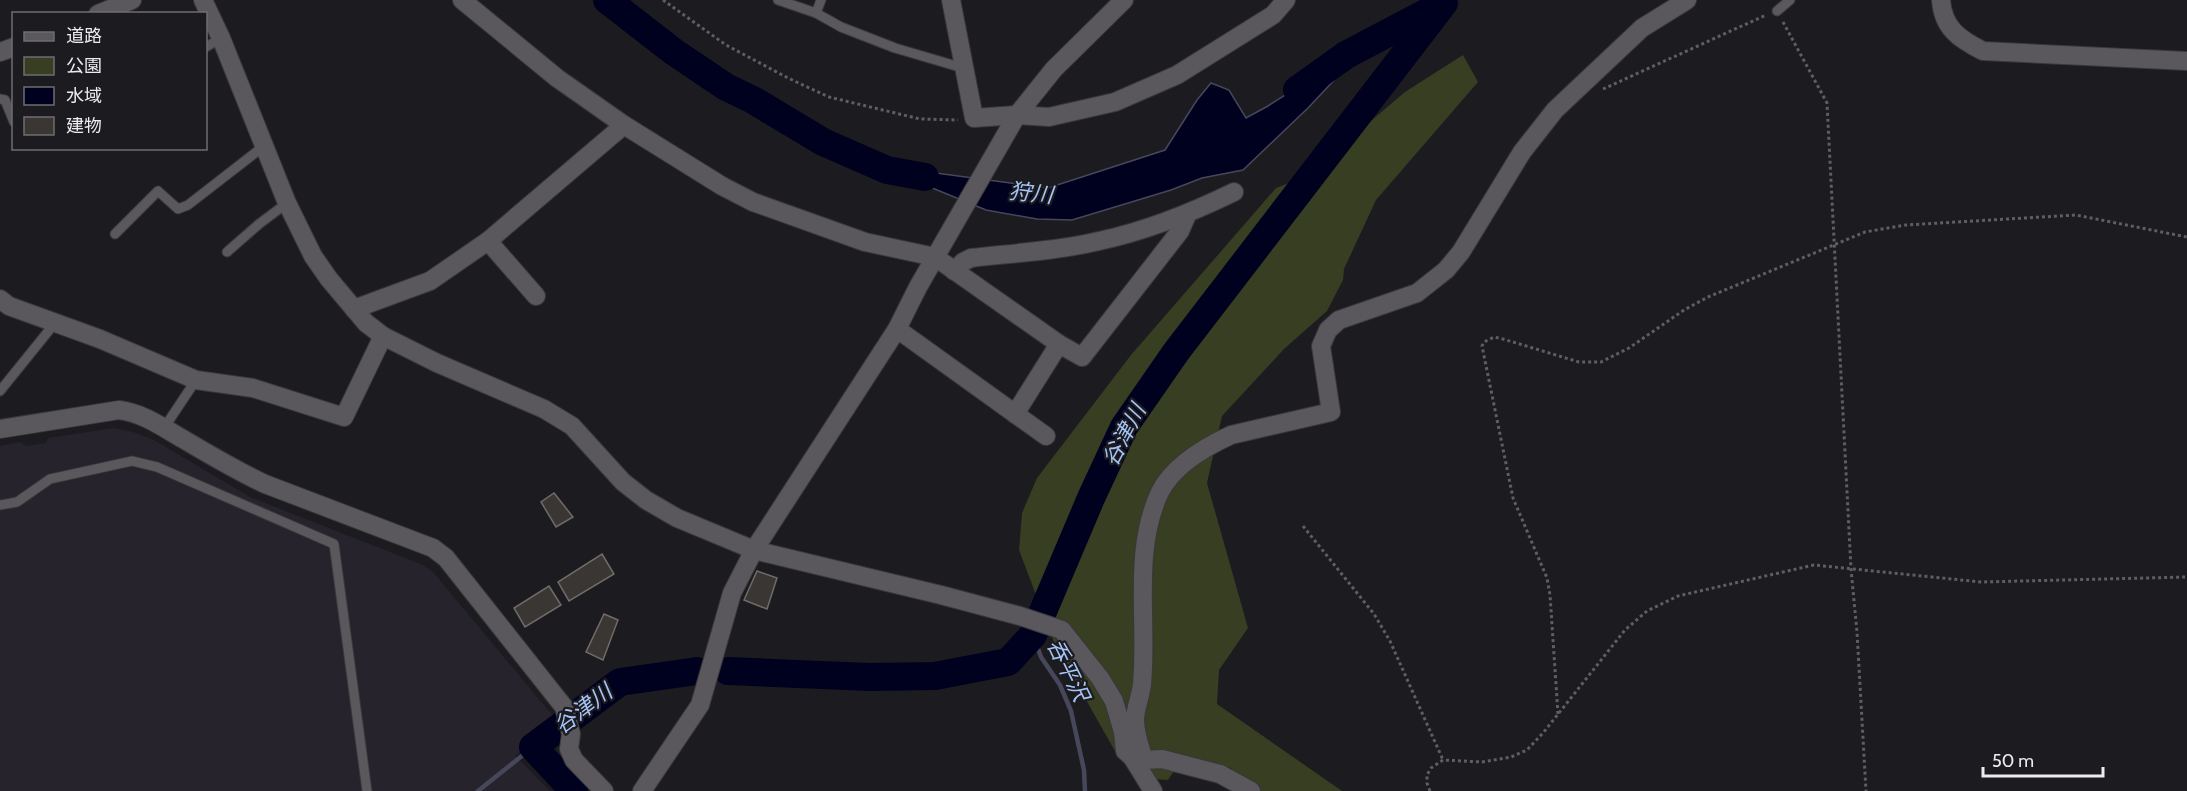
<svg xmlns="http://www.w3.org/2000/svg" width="2187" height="791" viewBox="0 0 2187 791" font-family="Cabin,'Noto Sans JP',sans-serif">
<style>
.built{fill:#26232c}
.green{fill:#373e22}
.water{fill:#00011e;stroke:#47475c;stroke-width:1.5}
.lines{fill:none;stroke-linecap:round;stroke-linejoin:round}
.stream{stroke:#47475c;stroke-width:4.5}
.river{stroke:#00011e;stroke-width:28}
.building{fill:#393633;stroke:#6f6b68;stroke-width:1.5}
.lane-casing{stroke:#39383b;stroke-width:11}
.street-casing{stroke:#39383b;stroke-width:20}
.secondary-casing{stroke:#39383b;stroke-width:20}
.path{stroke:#5f5e62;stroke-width:3;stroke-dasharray:3 3;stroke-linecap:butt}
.lane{stroke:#5a585d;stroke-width:9}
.street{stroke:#5a585d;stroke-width:18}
.secondary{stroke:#5a585d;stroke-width:18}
.labels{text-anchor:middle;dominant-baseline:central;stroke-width:4.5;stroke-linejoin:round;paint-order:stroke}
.water-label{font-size:22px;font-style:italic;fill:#a5c4f7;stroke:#1c1b1f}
</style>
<rect width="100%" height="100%" fill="#1c1b1f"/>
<path class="built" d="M114 428 133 432 154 440 250 497 423 565 433 572 553 716 552 723 547 729 515 756 550 791H0V446L20 442 26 446 46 443 48 438Z"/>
<path class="green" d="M1463 55 1478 82 1376 200 1344 269 1343 280 1327 311 1284 349 1222 416 1207 483 1248 628 1219 670 1217 704 1342 791H1241L1231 768 1184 756 1168 780 1153 779 1133 769 1116 753 1055 645 1019 550 1022 513 1037 478 1131 355 1276 188 1305 177 1405 92Z"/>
<path class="water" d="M1359 48 1339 75 1308 108 1243 170 1202 178 1171 190 1072 220 1037 219 986 210 876 165 1048 188 1165 150 1197 100 1211 83 1229 90 1246 118 1268 106Z"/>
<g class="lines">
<g class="stream">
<path d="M1033 635 1041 657 1060 685 1071 711 1084 770 1085 791"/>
<path d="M478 791 533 747"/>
</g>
<g class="river">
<path d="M607 0 674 52 726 87 753 100 823 142 887 170 925 177"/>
<path d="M1297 90 1346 55 1435 8"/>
<path d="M728 671 870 677 935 676 1008 662 1033 635 1091 498 1124 427 1176 352 1444 3"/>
<path d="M574 791 533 747 620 682 697 671"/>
</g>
</g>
<g class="building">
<path d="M554 493 573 517 556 527 541 502Z"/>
<path d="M602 554 614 574 569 601 558 582Z"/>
<path d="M757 571 777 578 767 609 744 600Z"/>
<path d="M549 586 561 605 525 627 514 608Z"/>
<path d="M604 614 618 620 603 660 586 652Z"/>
</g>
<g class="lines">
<g class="lane-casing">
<g id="lane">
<path d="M778 0 816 13 841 27 895 48 963 68"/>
<path d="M1777 11 1790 0"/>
<path d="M816 13 821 0"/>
<path d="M206 47 221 38"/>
<path d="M0 99 5 100 14 122"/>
<path d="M115 234 158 191 178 209 188 205 264 146"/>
<path d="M227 252 259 224 287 203"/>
<path d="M0 391 55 323"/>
<path d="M164 428 196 380"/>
<path d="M0 505 17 502 50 479 132 461 157 467 334 544 367 791"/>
</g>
</g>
<g class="street-casing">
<g id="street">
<path d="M203 0 221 38 287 203 313 256 329 279 366 323 383 336 437 363 544 409 572 426 623 482 646 500 677 518 754 550 941 595 1020 616 1062 630 1100 678 1114 701 1123 732 1125 751 1132 757 1144 760 1162 759 1220 774 1251 791"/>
<path d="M462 0 557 78 624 125 722 186 753 202 865 242 935 257 1059 344 1082 357 1180 231 1187 215"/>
<path d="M951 0 974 118 1017 115 1049 117 1115 102 1177 75 1273 15 1286 0"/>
<path d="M1941 0C1943 28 1959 39 1983 51L2187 61"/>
<path d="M98 14 132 0"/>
<path d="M0 52 14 47"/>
<path d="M488 241 536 296"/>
<path d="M954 271 963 262 971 258C1014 253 1057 251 1099 241 1146 231 1191 213 1234 192"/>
<path d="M0 299 9 306 100 339 196 380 253 388 344 417 383 336"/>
<path d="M354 309 430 281 488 241 624 125"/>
<path d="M897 329 1046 436"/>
<path d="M1015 414 1059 344"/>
<path d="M1132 757 1153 791"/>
<path d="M1144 760C1140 747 1135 734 1135 720 1135 708 1141 696 1142 684 1148 621 1132 551 1160 492 1173 466 1205 447 1231 435L1331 412 1321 346 1328 330 1339 320 1417 293 1446 270 1461 252 1522 152 1555 110 1642 28 1687 0"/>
</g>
</g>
<g class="secondary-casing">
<g id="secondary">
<path d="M0 429 119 410C143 413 162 427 183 439 210 455 237 471 265 484L433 548 446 558 564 707 571 734 569 749 574 760 604 791"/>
<path d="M642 791 700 705 732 593 754 550 897 329 918 287 1017 115 1054 69 1124 0"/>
</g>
</g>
<g class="path">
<path d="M663 0 726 45 788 78 829 97 920 119 958 120"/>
<path d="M1783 22 1827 103 1851 569 1857 632 1866 791"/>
<path d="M1603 89 1766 15"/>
<path d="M1303 526 1374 614 1390 641 1443 760"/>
<path d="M1558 714 1550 595 1547 578 1513 498 1482 346 1484 342 1494 337 1503 339 1579 362H1601L1629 348 1684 310 1708 297 1865 232 1906 225 2076 215 2187 237"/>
<path d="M1430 791 1427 783V775L1431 768 1443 760 1482 762 1511 757 1527 750 1543 733 1625 630 1647 611 1678 596 1814 565 1981 582 2187 577"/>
</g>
<use href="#lane" class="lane"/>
<use href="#street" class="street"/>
<use href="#secondary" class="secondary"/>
</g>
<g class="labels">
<g class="water-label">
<text transform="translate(1031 193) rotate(6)">狩川</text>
<text transform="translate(1124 435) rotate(-62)">谷津川</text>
<text transform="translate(1068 670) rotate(64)">呑平沢</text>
<text transform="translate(583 709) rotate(-37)">谷津川</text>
</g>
</g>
<rect x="12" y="12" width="195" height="138" fill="#1c1b1f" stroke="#6f6e72" stroke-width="1.5"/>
<rect x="24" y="32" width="30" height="9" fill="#5a585d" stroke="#6f6e72" stroke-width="1.5"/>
<text x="66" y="42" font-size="18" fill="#ecebee">道路</text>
<rect x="24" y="57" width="30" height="18" fill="#373e22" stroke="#6f6e72" stroke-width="1.5"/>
<text x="66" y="72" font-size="18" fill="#ecebee">公園</text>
<rect x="24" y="87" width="30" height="18" fill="#00011e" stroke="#6f6e72" stroke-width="1.5"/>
<text x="66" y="102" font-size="18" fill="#ecebee">水域</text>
<rect x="24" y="117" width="30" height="18" fill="#393633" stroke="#6f6e72" stroke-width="1.5"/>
<text x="66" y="132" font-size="18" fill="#ecebee">建物</text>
<path d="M1983 767v9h120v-9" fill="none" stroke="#ecebee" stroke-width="3"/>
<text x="1992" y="767" font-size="18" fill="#ecebee" stroke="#1c1b1f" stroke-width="4.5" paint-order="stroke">50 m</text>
</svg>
